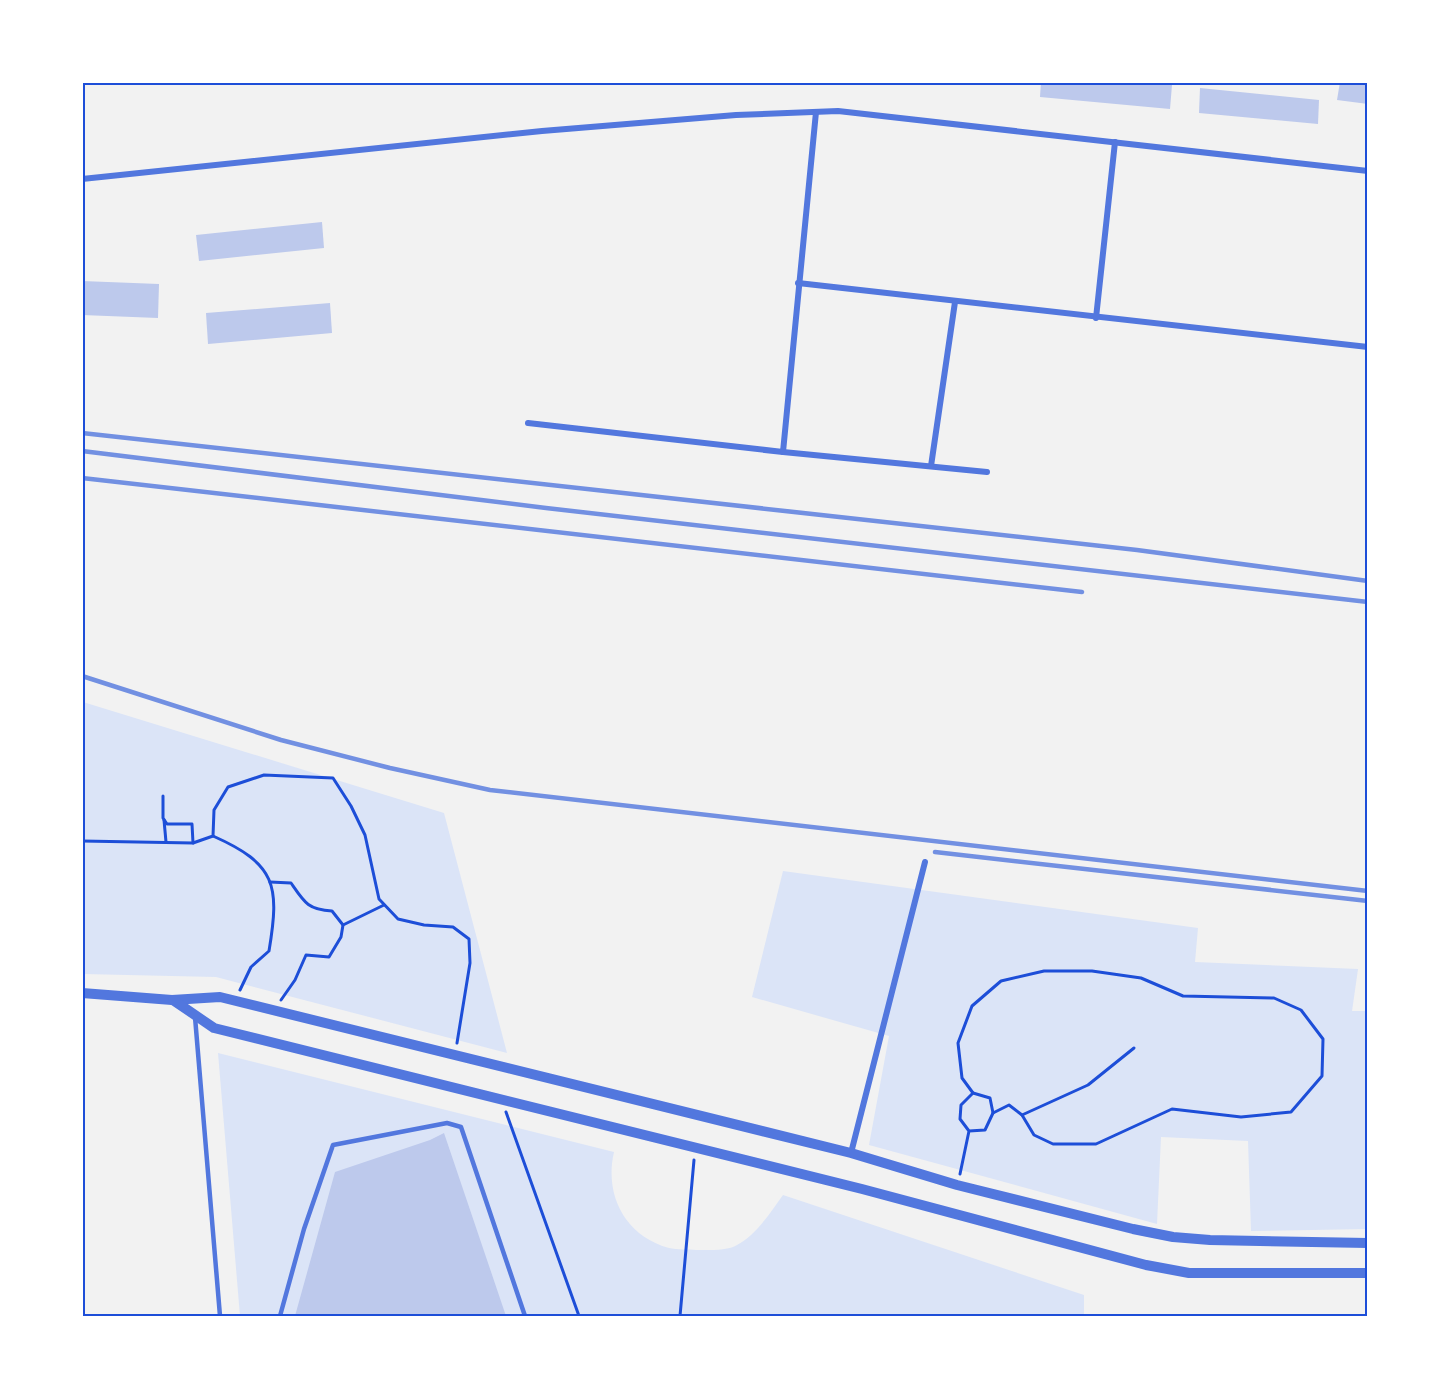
<svg xmlns="http://www.w3.org/2000/svg" width="1450" height="1399" viewBox="0 0 1450 1399" font-family="'Varela Round',sans-serif">
<style>
.green{fill:#dbe4f7}
.building{fill:#bdc9ec}
.lines{fill:none;stroke-linecap:round;stroke-linejoin:round}
.path{stroke:#1d4ed8;stroke-width:3}
.service{stroke:#5277de;stroke-width:4.5}
.minor{stroke:#5277de;stroke-width:6}
.tertiary{stroke:#5277de;stroke-width:10}
.rail{stroke:#7290e2;stroke-width:4.5}
.neatline{fill:none;stroke:#1d4ed8;stroke-width:2}
</style>
<rect width="100%" height="100%" fill="#f2f2f2"/>
<g class="green">
<path d="M83 702 444 813 507 1053 216 977 83 974Z"/>
<path d="M783 871 1198 928 1195 962 1358 969 1352 1011H1368L1367 1229 1251 1231 1248 1141 1161 1137 1157 1224 869 1145 889 1036 752 997Z"/>
<path d="M218 1053 614 1152C604 1195 625 1236 669 1248 677 1250 688 1249 696 1250 707 1250 728 1251 737 1245 757 1234 770 1213 783 1195L1084 1295V1316H240Z"/>
</g>
<g class="building">
<path d="M1041 82H1140L1172 85 1170 109 1040 97Z"/>
<path d="M1340 82H1368V104L1337 100Z"/>
<path d="M1200 88 1319 100 1318 124 1199 113Z"/>
<path d="M322 222 324 248 199 261 196 235Z"/>
<path d="M82 281 159 284 158 318 82 315Z"/>
<path d="M330 303 332 333 208 344 206 313Z"/>
<path d="M444 1133 506 1316H295L335 1172 430 1140Z"/>
</g>
<g class="lines">
<g class="path">
<path d="M163 796V818L167 824H192L193 843"/>
<path d="M164 820 166 842"/>
<path d="M213 836C276 864 280 885 269 951L251 967 240 990"/>
<path d="M82 841 193 843 213 836 214 810 228 787 264 775 333 778 351 806 365 835 379 899 398 919 424 925 453 927 469 939 470 963 457 1043"/>
<path d="M270 882 291 883C304 902 308 910 332 911L343 925"/>
<path d="M281 1000 295 980 306 955 329 957 341 937 343 925 384 905"/>
<path d="M973 1093 962 1078 958 1043 972 1006 1001 981 1044 971H1092L1141 978 1183 996 1274 998 1301 1010 1323 1039 1322 1076 1291 1112 1241 1117 1172 1109 1096 1144H1053L1034 1135 1022 1115 1009 1105 993 1113"/>
<path d="M506 1112 579 1316"/>
<path d="M1022 1115 1088 1085 1134 1048"/>
<path d="M960 1174 969 1131 960 1119 961 1105 973 1093 990 1098 993 1113 985 1130 969 1131"/>
<path d="M680 1316 694 1160"/>
</g>
<g class="service">
<path d="M195 1017 220 1316"/>
<path d="M280 1316 304 1229 333 1145 447 1123 461 1127 525 1316"/>
</g>
<g class="minor">
<path d="M82 179 542 131 736 115 838 111 1368 171"/>
<path d="M798 283 1368 347"/>
<path d="M1096 318 1115 142"/>
<path d="M528 423 783 452 816 112"/>
<path d="M783 452 987 472"/>
<path d="M931 466 955 302"/>
<path d="M851 1153 925 862"/>
</g>
<g class="tertiary">
<path d="M82 993 172 1000 220 997 851 1153 957 1185 1133 1229 1173 1237 1210 1240 1368 1243"/>
<path d="M173 1000 214 1028 862 1189 1146 1265 1189 1273H1368"/>
</g>
<g class="rail">
<path d="M82 433 1137 550 1368 581"/>
<path d="M82 451 546 508 1368 602"/>
<path d="M82 478 1082 592"/>
<path d="M82 676 281 740 390 768 490 790 1368 891"/>
<path d="M935 852 1368 901"/>
</g>
</g>
<rect width="1450" height="1399" fill="none" stroke="#ffffff" stroke-width="168"/>
<rect x="84" y="84" width="1282" height="1231" class="neatline"/>
</svg>
